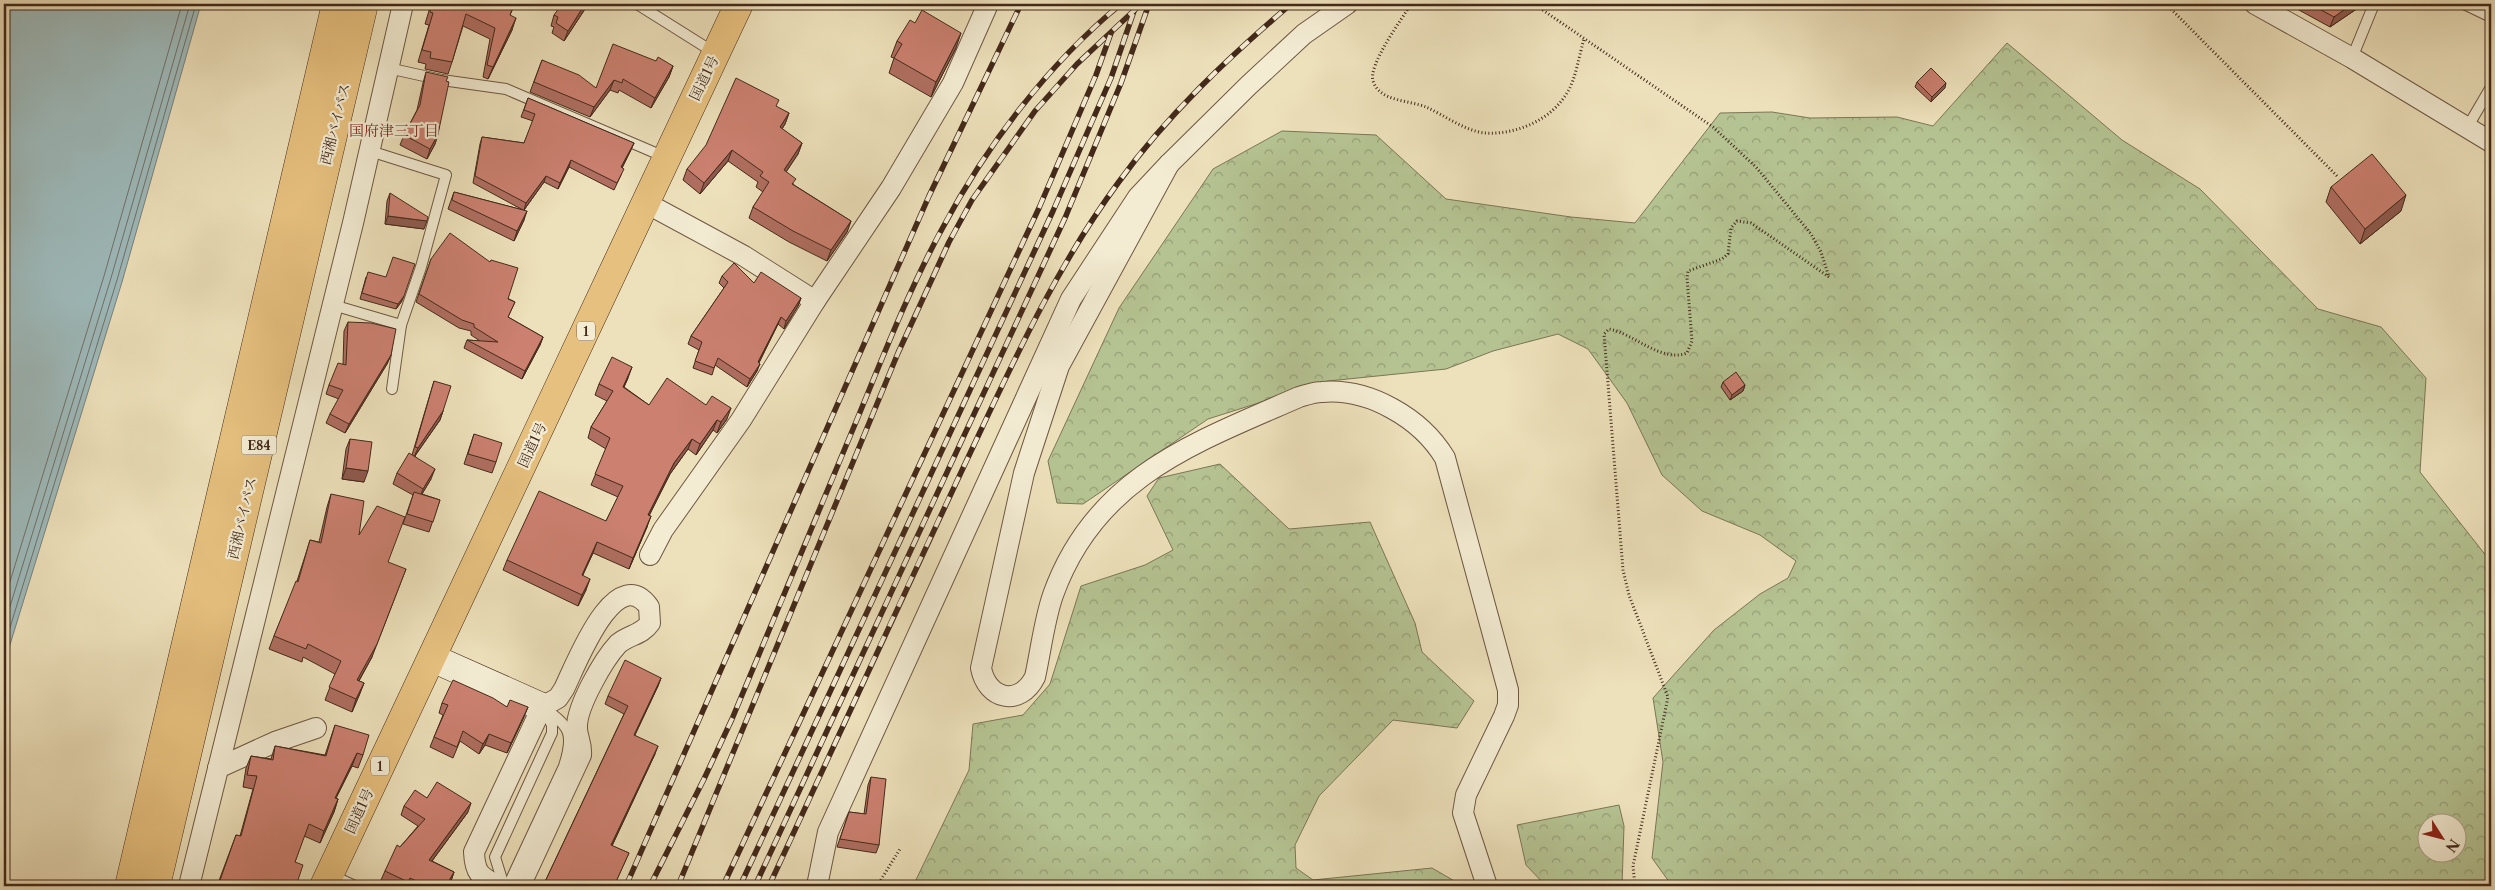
<svg xmlns="http://www.w3.org/2000/svg" width="2495" height="890" viewBox="0 0 2495 890" font-family="'Libre Caslon Text','Noto Serif JP',serif">
<style>
.forest{fill:url(#forest-crowns);stroke:#7c7656;fill-rule:evenodd}
.water{fill:#9ebbbc;stroke:#7a817b}
.lines{fill:none;stroke-linecap:round;stroke-linejoin:round}
.shore{stroke:#70726b;stroke-width:1}
.lane-casing{stroke:#6e5742;stroke-width:12}
.street-casing{stroke:#6e5742;stroke-width:22}
.secondary-casing{stroke:#43291a;stroke-width:29}
.highway-casing{stroke:#43291a;stroke-width:29}
.path{stroke:#43291a;stroke-width:3;stroke-dasharray:1 2.5;stroke-linecap:butt}
.lane{stroke:#f3ecd3;stroke-width:10}
.street{stroke:#f3ecd3;stroke-width:20}
.secondary{stroke:#f3ecd3;stroke-width:28}
.highway{stroke:#e6c07e;stroke-width:28}
.rail-casing{stroke:#43291a;stroke-width:5.5}
.rail{stroke:#f3ecd3;stroke-width:4;stroke-dasharray:11;stroke-linecap:butt}
.wall{fill:#af6e60;stroke:#43291a}
.shaded-wall{fill:#8e5a4e;stroke:#43291a}
.building{fill:#cb8070;stroke:#43291a}
.labels{text-anchor:middle;dominant-baseline:central;stroke-width:4.5;stroke-linejoin:round;paint-order:stroke}
.shield{fill:#f3ecd3;stroke:#786452;stroke-width:1}
.shield-label{font-size:12px;font-weight:bold;fill:#43291a}
.street-label{font-size:14px;fill:#43291a;stroke:#f3ecd3}
.neighbourhood-label{font-size:15px;fill:#7a1f14;stroke:#f3ecd3}
</style>
<defs>
<pattern id="forest-crowns" width="20" height="18" patternUnits="userSpaceOnUse" patternTransform="scale(1.25)"><rect width="20" height="18" fill="#b5c392"/><path d="M2 6a3 3 0 1 1 6 0M12 15a3 3 0 1 1 6 0" fill="none" stroke="#959e76"/></pattern>
</defs>
<rect width="100%" height="100%" fill="#ede1bb"/>
<filter id="stains"><feTurbulence type="fractalNoise" baseFrequency=".004" numOctaves="4"/><feColorMatrix values="0 0 0 0 .2 0 0 0 0 .09 0 0 0 0 .02 0 0 0 .5 -.17"/></filter>
<radialGradient id="worn" r=".72"><stop offset=".6" stop-color="#630" stop-opacity="0"/><stop offset="1" stop-color="#630" stop-opacity=".3"/></radialGradient>
<g class="forest">
<path d="M2007 43 2122 140 2200 189 2318 309 2381 327 2426 378 2420 472 2491 562V886H1678L1670 883 1652 858 1663 762 1653 698 1714 630 1760 594 1788 578 1796 561 1760 535 1702 511 1662 475 1627 403 1588 349 1558 334 1493 351 1446 369 1328 381 1208 419 1083 504 1057 503 1048 461 1119 308 1213 169 1282 131 1376 135 1446 199 1571 217 1635 223 1720 113 1772 112 1810 118 1897 117 1933 126ZM2428 822H2458V852H2428Z"/>
<path d="M1220 464 1289 529 1370 522 1415 623 1422 652 1474 701 1457 728 1393 720 1319 796 1295 845 1296 868 1313 880 1432 868 1463 886H913L969 770 973 724 1023 715 1050 684 1081 586 1145 565 1173 550 1147 496 1159 478Z"/>
<path d="M1619 805 1624 826 1622 886H1546L1526 865 1517 825Z"/>
</g>
<path class="water" d="M4 4H201L122 282 4 664Z"/>
<g class="lines">
<g class="shore">
<path d="M4 601 104 276 182 4"/>
<path d="M4 626 111 278 190 4"/>
<path d="M4 647 117 280 196 4"/>
</g>
<g class="lane-casing">
<g id="lane">
<path d="M637 4 715 53"/>
<path d="M2464 4 2491 17"/>
<path d="M2352 58 2374 4"/>
<path d="M388 68 442 80 506 89 665 157"/>
<path d="M2467 128 2491 87"/>
<path d="M370 151 446 175 421 267 401 325 392 389"/>
<path d="M333 305 401 325"/>
<path d="M331 875 355 886"/>
<path d="M504 886 495 857 552 733V725L545 712"/>
<path d="M508 886 564 766C574 735 571 726 543 708"/>
</g>
</g>
<g class="street-casing">
<g id="street">
<path d="M2255 4 2352 58 2491 142"/>
<path d="M1169 164 1059 366 1024 473 981 668C987 700 1020 707 1035 677 1041 650 1044 621 1053 595 1095 477 1194 443 1299 397 1306 395 1314 392 1322 392 1369 388 1421 418 1445 458L1508 690V705L1504 716 1466 795 1463 813 1487 886"/>
<path d="M646 203 744 256 815 301"/>
<path d="M650 555 663 530 741 420 815 301 891 188 953 83 988 4"/>
<path d="M218 768 275 742 316 728"/>
<path d="M189 886 353 223 403 4"/>
<path d="M498 886C480 876 475 874 474 852L542 707 558 698 564 689C575 667 615 560 649 607L650 623C642 635 628 635 618 644 604 659 576 707 577 728 577 737 582 743 581 755L520 886"/>
<path d="M817 886 828 832 1071 299 1138 197 1169 164 1249 85 1304 34 1347 4"/>
</g>
</g>
<g class="secondary-casing">
<path id="secondary" d="M432 658 542 707"/>
</g>
<g class="highway-casing">
<g id="highway">
<path d="M129 886 336 4"/>
<path d="M156 886 364 4"/>
<path d="M324 886 739 4"/>
</g>
</g>
<g class="path">
<path d="M1411 4C1402 19 1368 65 1373 81 1380 102 1409 100 1426 107 1444 115 1465 131 1485 133 1516 135 1551 120 1567 93 1576 79 1579 55 1584 39"/>
<path d="M1534 4 1713 127 1756 167 1811 234 1821 252 1829 277 1751 223 1737 221 1731 228 1728 254 1722 259 1688 271 1687 278 1692 341 1687 353C1661 363 1635 334 1609 329L1604 334 1623 570 1629 595 1668 697 1633 866 1635 886"/>
<path d="M2166 4 2338 177"/>
<path d="M877 886 900 849"/>
</g>
<use href="#lane" class="lane"/>
<use href="#street" class="street"/>
<use href="#secondary" class="secondary"/>
<use href="#highway" class="highway"/>
<g class="rail-casing">
<g id="rail">
<path d="M626 886 929 196 1021 4"/>
<path d="M650 886 704 779 732 719C771 626 810 533 848 441 878 370 905 297 942 229 986 146 1048 64 1121 4"/>
<path d="M678 886 898 353 949 242 972 200 1035 111 1077 64 1141 4"/>
<path d="M723 886 1039 208 1096 75 1111 33"/>
<path d="M740 886 1053 211 1111 78 1135 8"/>
<path d="M755 886 1065 218 1121 83 1149 4"/>
<path d="M769 886C834 746 898 606 964 466 1010 369 1054 270 1118 183 1167 115 1228 58 1291 4"/>
</g>
</g>
<use href="#rail" class="rail"/>
</g>
<g class="wall">
<path d="M431 4H515L510 15 512 30 488 79 483 77 490 39 463 26 452 62 448 74 425 69 426 64 418 62 429 25 425 24Z"/>
<path d="M585 4H587L585 9 564 41 552 33 554 27 551 26 554 15Z"/>
<path d="M2288 4H2364L2330 27Z"/>
<path d="M915 23 956 48 931 97 889 73 894 58 891 57 897 41Z"/>
<path d="M542 60 596 88 656 61 673 66 669 77 651 108 619 90 618 93 610 90 590 117 530 92Z"/>
<path d="M426 72 446 81 438 134 435 144 427 159 400 145 404 135 417 110 423 83Z"/>
<path d="M1917 82 1945 88 1931 102 1915 87Z"/>
<path d="M528 98 634 143 622 168 621 175 614 190 569 167 558 189 544 182 524 210V220L514 241 448 209 454 192 523 210 473 183 480 144 482 137 524 143 533 121 521 117Z"/>
<path d="M776 107 789 113 785 124 782 129 802 143 798 154 786 172 794 185 851 221 847 232 827 261 789 242 749 218 753 207 763 192 756 187 758 182 728 161 700 194 683 180 687 169Z"/>
<path d="M2331 187 2401 211 2360 244 2326 202Z"/>
<path d="M390 193 424 229 385 224 387 201Z"/>
<path d="M431 259 515 302 508 317 543 337 540 345 522 379 464 348 467 340 480 341 471 335V331L459 328 416 302Z"/>
<path d="M722 276 754 283 801 298 798 306 784 329 778 324 759 363 757 371 747 387 715 365 712 375 693 368 699 350 688 344 691 336 724 288 719 283Z"/>
<path d="M366 277 402 301 396 309 360 299Z"/>
<path d="M348 322 391 355 387 364 345 433 326 423 330 414 339 399 326 394 329 385 343 364 344 331Z"/>
<path d="M628 378 624 387 649 405 727 419 717 433 713 430 696 455 688 449 670 474 649 515 647 527 629 569 593 553 582 576 586 590 578 606 503 570 507 560 606 521 618 497 591 485 606 449 588 438 591 427 607 401 595 395 599 384Z"/>
<path d="M434 381 443 411 440 420 415 456 431 479 422 494 440 500 429 532 403 524 413 495 393 484 397 473 412 455Z"/>
<path d="M1723 382 1745 385 1743 391 1730 400 1721 387Z"/>
<path d="M474 434 496 462 492 473 464 464Z"/>
<path d="M350 439 364 482 342 479 346 449Z"/>
<path d="M331 494 359 535 388 562 372 657 359 681 364 683 352 712 325 700 335 674 303 657 302 662 269 649 274 636 297 581 306 553 310 540 319 542 327 507Z"/>
<path d="M661 678 658 686 635 735 655 754 612 846 629 853 614 886H543L624 714 605 704 608 696Z"/>
<path d="M442 703 507 707 524 717 507 753 485 745 479 754 460 741 453 758 430 747 443 715 439 713Z"/>
<path d="M335 725 363 755 358 768 352 766 336 798 338 799 334 812 320 843 304 836 295 862 296 886H217L236 835 240 836 253 789 243 787 246 768 251 756 271 759 275 746 325 755Z"/>
<path d="M871 777 879 845 876 853 837 847 849 812 864 814 868 785Z"/>
<path d="M427 798 468 812 432 861 454 872 451 881 448 886H395L381 880 385 871 400 847 418 826 401 815 404 806Z"/>
</g>
<g class="shaded-wall">
<path d="M585 4H587L585 9 564 41 568 31Z"/>
<path d="M2352 4H2364L2330 27 2334 17Z"/>
<path d="M516 18 512 30 488 79 493 67Z"/>
<path d="M961 33 956 48 931 97 936 82Z"/>
<path d="M673 66 669 77 651 108 655 98Z"/>
<path d="M614 80 610 90 590 117 594 107Z"/>
<path d="M1946 83 1945 88 1931 102 1932 97Z"/>
<path d="M789 113 785 124 776 138 780 127Z"/>
<path d="M438 134 435 144 427 159 430 149Z"/>
<path d="M634 143 631 150 619 174 621 167Z"/>
<path d="M802 143 798 154 780 181 784 170Z"/>
<path d="M732 150 728 161 700 194 704 183Z"/>
<path d="M571 160 569 167 558 189 560 183Z"/>
<path d="M546 176 544 182 524 210 526 203Z"/>
<path d="M2406 195 2401 211 2360 244 2365 229Z"/>
<path d="M527 211 524 220 514 241 517 231Z"/>
<path d="M388 216 427 221 424 229 385 224Z"/>
<path d="M851 221 847 232 827 261 831 250Z"/>
<path d="M404 296 402 301 396 309 398 304Z"/>
<path d="M801 298 798 306 784 329 786 321Z"/>
<path d="M781 317 778 324 755 370 758 362Z"/>
<path d="M543 337 540 345 522 379 525 371Z"/>
<path d="M391 355 387 364 345 433 349 424Z"/>
<path d="M760 364 757 371 747 387 750 379Z"/>
<path d="M632 367 628 378 619 398 623 387Z"/>
<path d="M1745 385 1743 391 1730 400 1732 395Z"/>
<path d="M731 408 727 419 717 433 721 422Z"/>
<path d="M443 411 440 420 414 457 418 448Z"/>
<path d="M717 420 713 430 696 455 700 444Z"/>
<path d="M692 439 688 449 670 474 644 526 648 515 674 463Z"/>
<path d="M346 468 368 471 364 482 342 479Z"/>
<path d="M435 469 431 479 419 499 423 489Z"/>
<path d="M651 516 647 527 629 569 633 558Z"/>
<path d="M597 542 593 553 578 586 582 575Z"/>
<path d="M406 569 372 657 352 693 357 680Z"/>
<path d="M590 579 586 590 578 606 582 595Z"/>
<path d="M661 678 658 686 631 743 634 735Z"/>
<path d="M364 683 359 696 352 712 356 699Z"/>
<path d="M528 707 524 717 507 753 511 743Z"/>
<path d="M489 734 485 745 479 754 483 744Z"/>
<path d="M658 746 655 754 608 854 611 845Z"/>
<path d="M357 753 352 766 330 810 335 798Z"/>
<path d="M338 799 334 812 320 843 324 831Z"/>
<path d="M471 803 468 812 426 869 429 860Z"/>
<path d="M454 872 451 881 448 886H446Z"/>
</g>
<g class="building">
<path d="M432 4H514L510 15 516 18 493 67 487 65 495 28 466 14 452 62 430 58 431 52 422 50 433 13 430 12Z"/>
<path d="M562 4H585L568 31 556 23 558 17 554 15Z"/>
<path d="M2310 4H2352L2334 17Z"/>
<path d="M922 10 961 33 936 82 894 58 902 44 897 41 910 20 915 23Z"/>
<path d="M613 44 656 61 658 57 673 66 655 98 623 79 622 83 614 80 594 107 534 82 542 60 579 75 596 88Z"/>
<path d="M1931 68 1946 83 1932 97 1917 82Z"/>
<path d="M426 72 448 77 446 81 449 82 438 134 430 149 404 135 420 105Z"/>
<path d="M736 78 779 100 776 106 789 113 780 127 802 143 784 170 796 179 792 184 851 221 831 250 793 231 753 207 769 182 760 176 763 172 732 150 704 183 687 169 706 145Z"/>
<path d="M528 98 634 143 621 167 624 169 617 183 571 160 560 183 546 176 526 203 475 176 482 137 524 143 535 114 524 110Z"/>
<path d="M2372 154 2406 195 2365 229 2331 187Z"/>
<path d="M454 192 527 211 517 231 452 200Z"/>
<path d="M390 193 428 217 427 221 388 216Z"/>
<path d="M450 233 490 262 491 260 518 268 508 299 515 302 508 317 543 337 525 371 467 340 498 342 474 327V324L462 320 419 294 431 259Z"/>
<path d="M393 257 415 264 404 296 398 304 362 293 368 272 386 277Z"/>
<path d="M734 263 754 283 761 272 801 298 786 321 781 317 758 362 760 364 750 379 718 358 714 368 695 361 702 342 691 336 728 282 722 276Z"/>
<path d="M348 322 371 323 396 329 391 355 349 424 330 414 343 390 329 385 338 363 346 365Z"/>
<path d="M612 357 632 367 623 387 649 405 667 378 706 405 712 396 731 408 721 422 717 420 700 444 692 439 674 463 648 515 651 516 633 558 597 542 582 575 590 579 582 595 507 560 539 491 606 521 623 486 595 474 610 438 591 427 613 391 599 384Z"/>
<path d="M1736 372 1745 385 1732 395 1723 382Z"/>
<path d="M434 381 451 386 443 411 418 448 415 447Z"/>
<path d="M474 434 502 443 496 462 468 454Z"/>
<path d="M350 439 372 442 368 471 346 468Z"/>
<path d="M409 453 435 469 423 489 397 473Z"/>
<path d="M414 492 440 500 433 522 407 514Z"/>
<path d="M331 494 364 501 359 535 377 506 405 517 388 562 406 569 377 644 357 680 364 683 356 699 329 687 341 661 308 644 306 649 274 636 296 581 298 582 310 540 321 543Z"/>
<path d="M625 660 661 678 634 735 658 746 611 845 629 853 614 886H543L628 706 608 696Z"/>
<path d="M453 680 493 698 507 707 510 700 528 707 511 743 489 734 483 744 463 731 457 747 434 737 448 705 442 703Z"/>
<path d="M335 725 369 735 363 755 357 753 335 798 338 799 324 831 309 824 295 862 303 865 296 886H218L236 835 241 836 257 776 247 775 251 756 273 760 275 746 326 756Z"/>
<path d="M871 777 886 779 879 845 840 839 849 812 866 814Z"/>
<path d="M437 782 471 803 429 860 454 872 446 886H427L410 878 408 882 385 871 397 845 400 847 425 819 404 806 415 790 427 798Z"/>
</g>
<g class="labels">
<g class="shield">
<rect x="577" y="321.5" width="18" height="19" rx="4"/>
<rect x="241.5" y="435.5" width="35" height="19" rx="4"/>
<rect x="371" y="756.5" width="18" height="19" rx="4"/>
</g>
<g class="shield-label">
<text x="586" y="331">1</text>
<text x="259" y="445">E84</text>
<text x="380" y="766">1</text>
</g>
<g class="street-label">
<text transform="translate(704 78) rotate(-64)">国道1号</text>
<text transform="translate(335 124) rotate(-76)">西湘バイパス</text>
<text transform="translate(532 445) rotate(-65)">国道1号</text>
<text transform="translate(242 518) rotate(-77)">西湘バイパス</text>
<text transform="translate(359 811) rotate(-65)">国道1号</text>
</g>
<g class="neighbourhood-label">
<text x="394" y="130">国府津三丁目</text>
</g>
</g>
<rect width="2495" height="890" fill="none" stroke="#ede1bb" stroke-width="20"/>
<rect x="5" y="5" width="2485" height="880" fill="none" stroke="#43291a" stroke-width="2.5"/>
<rect x="10" y="10" width="2475" height="870" fill="none" stroke="#43291a"/>
<g transform="translate(2442 838) rotate(126)"><circle r="24" fill="#f3ecd3" stroke="#ad9e89"/>
<path d="M0-4L9 19L0 12L-9 19Z" fill="#8f2418"/>
<text y="-8" font-size="14" font-weight="bold" text-anchor="middle" fill="#43291a">N</text>
</g>
<rect width="100%" height="100%" filter="url(#stains)"/>
<rect width="100%" height="100%" fill="url(#worn)"/>
</svg>
